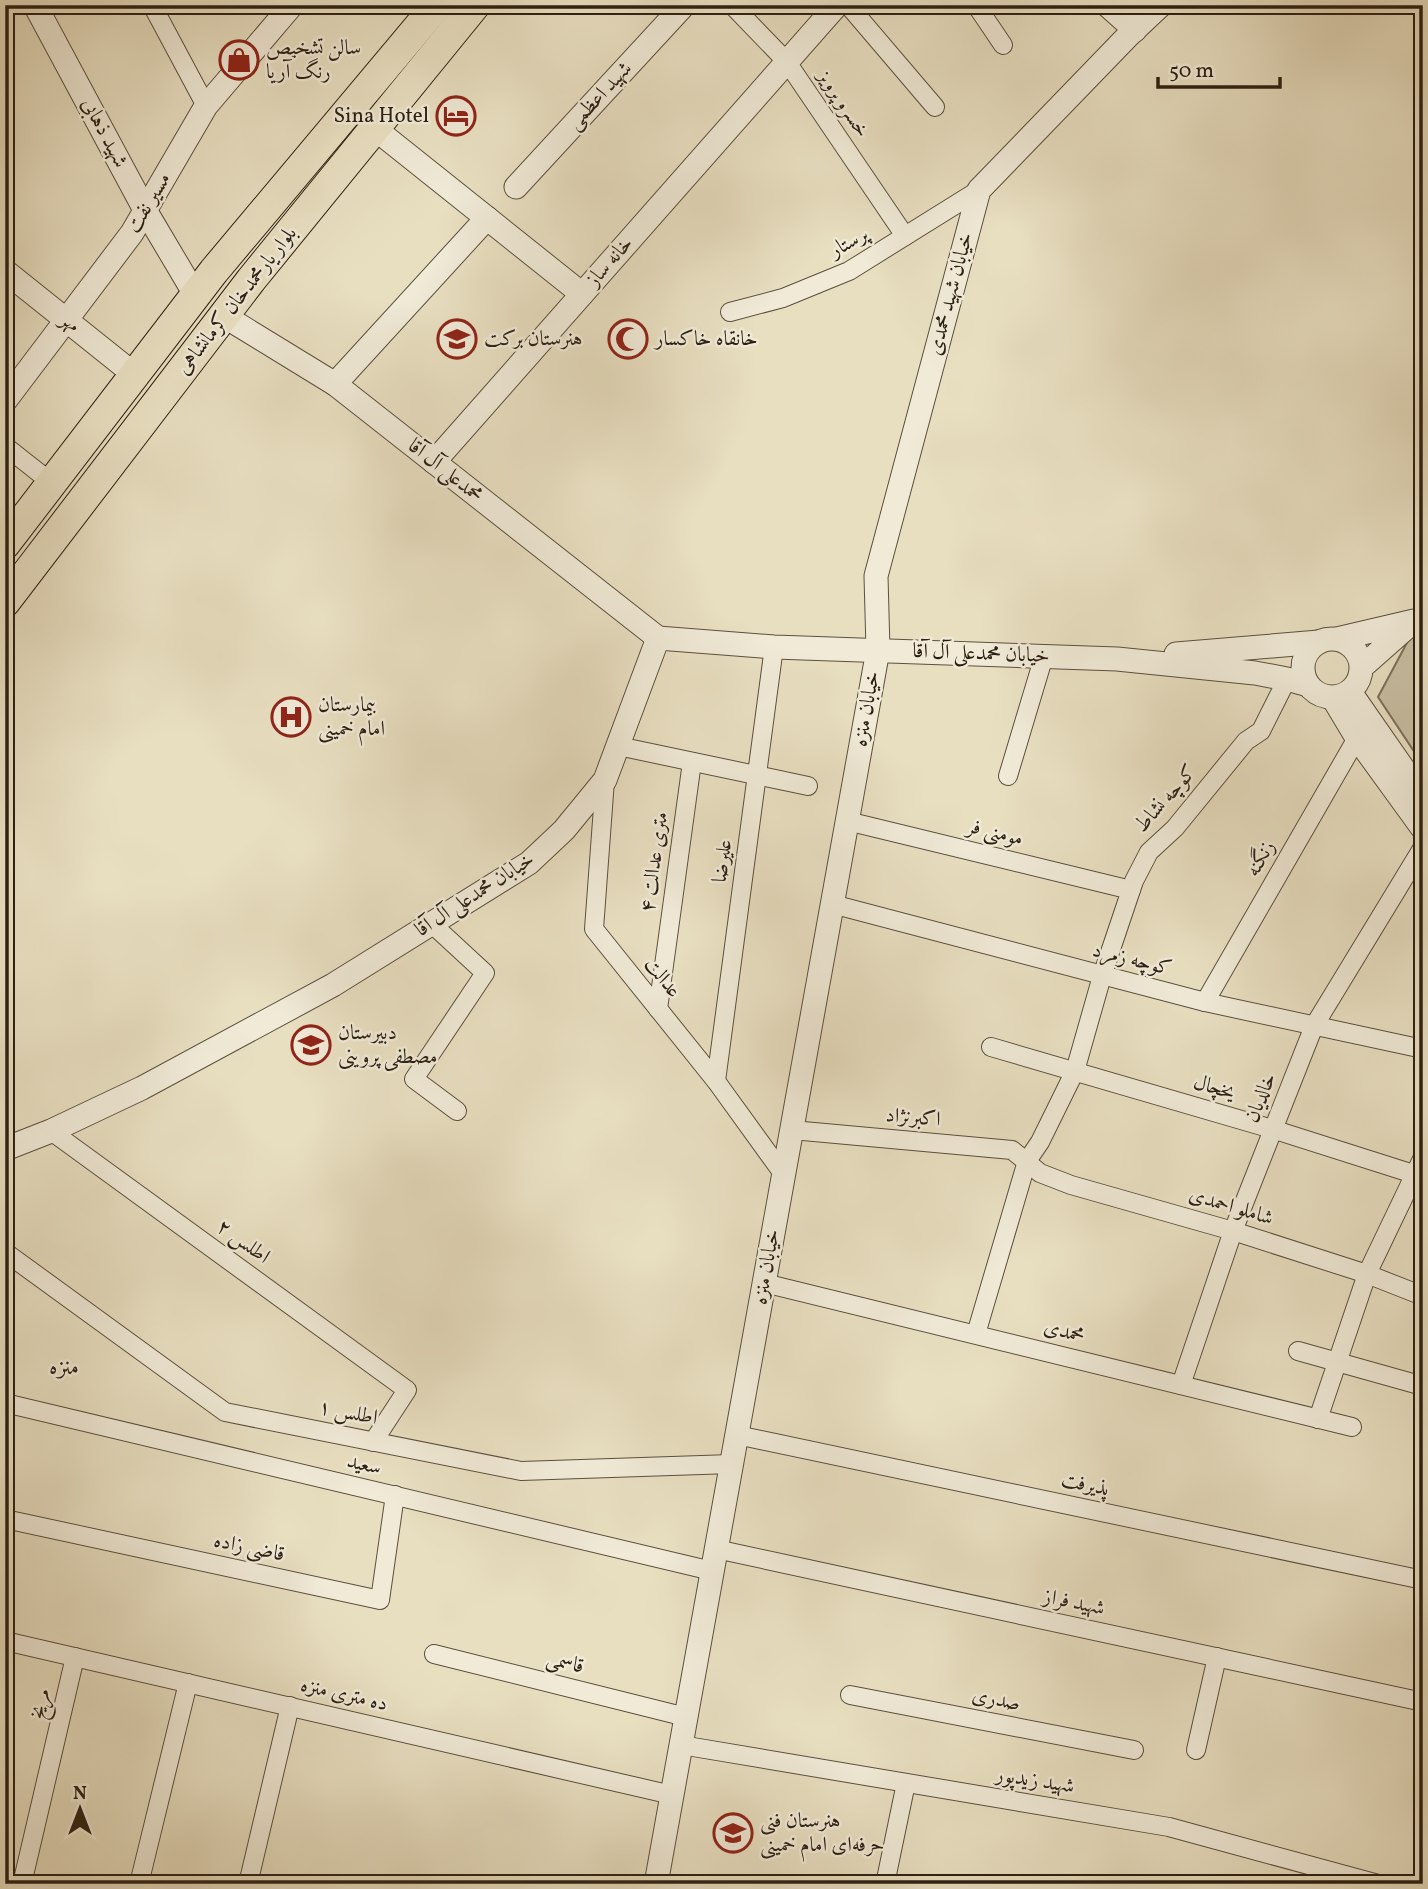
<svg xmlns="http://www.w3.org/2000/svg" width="1428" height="1889" viewBox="0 0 1428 1889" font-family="Vollkorn,Amiri,serif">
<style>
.green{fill:#c8bfa3;stroke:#7a705b;stroke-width:2}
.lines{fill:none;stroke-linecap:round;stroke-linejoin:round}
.minor-casing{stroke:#5b503e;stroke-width:20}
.tertiary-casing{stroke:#5b503e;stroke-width:25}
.primary-casing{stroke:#2c2013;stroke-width:32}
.minor{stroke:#f0ead7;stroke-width:18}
.tertiary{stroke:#f0ead7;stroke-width:23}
.primary{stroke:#e8dfc1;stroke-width:30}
.labels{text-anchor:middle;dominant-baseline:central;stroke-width:5;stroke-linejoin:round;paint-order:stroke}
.poi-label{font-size:21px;fill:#2c2013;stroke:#f0ead7;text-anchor:start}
.street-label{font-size:21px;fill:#2c2013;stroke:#f0ead7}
.neighbourhood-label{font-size:23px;fill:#2c2013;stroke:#f0ead7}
</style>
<rect width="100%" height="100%" fill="#e8dfc1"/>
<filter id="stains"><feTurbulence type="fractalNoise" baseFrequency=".00286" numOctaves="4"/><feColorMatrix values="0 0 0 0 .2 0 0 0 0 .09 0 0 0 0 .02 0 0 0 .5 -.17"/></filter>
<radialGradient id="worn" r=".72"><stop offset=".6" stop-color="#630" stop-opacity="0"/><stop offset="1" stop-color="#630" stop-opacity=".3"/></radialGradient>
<path class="green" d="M1423 634V765L1378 697 1410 637Z"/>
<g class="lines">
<g class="minor-casing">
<g id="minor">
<path d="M152 5 206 106"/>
<path d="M732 5 787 62 905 236"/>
<path d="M848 5 935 107"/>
<path d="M976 5 1003 45"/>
<path d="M730 312 783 298 849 271 979 190"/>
<path d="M5 446 52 483"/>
<path d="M618 746 808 786"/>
<path d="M1008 776 1044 656"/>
<path d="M605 780 594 929 716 1081 784 1175"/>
<path d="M847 821 1131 890"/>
<path d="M832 904 1205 1002 1423 1049"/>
<path d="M432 924 485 973 414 1079 457 1111"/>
<path d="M1205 1002 1357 738"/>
<path d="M658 1009 692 762"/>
<path d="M991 1047 1272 1129 1423 1177"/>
<path d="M716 1081 774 647"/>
<path d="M792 1130 1012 1150 1040 1173 1071 1185 1233 1231 1367 1274 1423 1296"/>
<path d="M51 1131 407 1390 373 1442"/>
<path d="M5 1252 225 1412 521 1471 732 1464"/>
<path d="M764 1283 1352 1427"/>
<path d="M976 1334 1027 1161 1040 1142 1075 1071 1102 976 1134 881 1149 852 1175 828 1246 741 1261 731 1287 679"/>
<path d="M1298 1351 1423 1386"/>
<path d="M1181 1385 1233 1231 1314 1026 1423 847"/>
<path d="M5 1403 712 1571"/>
<path d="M1318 1419 1367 1274 1423 1157"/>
<path d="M737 1435 1423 1580"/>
<path d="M5 1519 380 1600 395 1495"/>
<path d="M716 1549 1423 1702"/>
<path d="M5 1641 672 1795"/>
<path d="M434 1654 686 1717"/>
<path d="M850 1695 1134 1750"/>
<path d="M681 1745 1169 1827 1378 1884"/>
<path d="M1196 1750 1217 1657"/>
<path d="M22 1884 75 1657"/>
<path d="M139 1884 188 1683"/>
<path d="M248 1884 290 1706"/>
<path d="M885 1884 906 1783"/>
</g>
</g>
<g class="tertiary-casing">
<g id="tertiary">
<path d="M35 5 145 210 196 296"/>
<path d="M1107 5 1135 30"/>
<path d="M374 128 582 294"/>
<path d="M516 187 684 5"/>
<path d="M5 271 135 375"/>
<path d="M224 316 335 384 658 638"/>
<path d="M335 384 487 218"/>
<path d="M5 401 132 233 206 106 292 5"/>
<path d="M434 462 837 5"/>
<circle cx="1332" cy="668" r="29"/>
<path d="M1337 639 1414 621 1362 667"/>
<path d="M1176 654 1319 642"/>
<path d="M1350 692 1423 797"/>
<path d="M1333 698 1357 738 1423 829"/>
<path d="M5 1149 51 1131 142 1088 333 985 529 863 564 830 605 780 658 638 774 647 1117 659 1255 673 1287 679 1308 685"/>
<path d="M656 1884 878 650 876 576 979 190 1127 37 1161 5"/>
</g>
</g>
<g class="primary-casing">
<g id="primary">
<path d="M5 544 214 271 437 5"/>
<path d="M5 602 251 280 475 5"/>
</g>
</g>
<use href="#minor" class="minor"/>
<use href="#tertiary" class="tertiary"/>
<use href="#primary" class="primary"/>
</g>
<defs>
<g id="shop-ring" transform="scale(2.0125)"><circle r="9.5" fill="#f0ead7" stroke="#8f2418" stroke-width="1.5"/><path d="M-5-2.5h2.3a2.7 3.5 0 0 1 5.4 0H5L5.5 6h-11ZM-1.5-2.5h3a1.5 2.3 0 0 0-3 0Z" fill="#8f2418"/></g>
<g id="hotel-ring" transform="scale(2.0125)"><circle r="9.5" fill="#f0ead7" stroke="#8f2418" stroke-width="1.5"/><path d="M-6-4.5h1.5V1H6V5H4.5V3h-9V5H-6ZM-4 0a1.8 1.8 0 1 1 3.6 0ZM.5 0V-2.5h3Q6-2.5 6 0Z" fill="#8f2418"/></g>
<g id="school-ring" transform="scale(2.0125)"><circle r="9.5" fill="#f0ead7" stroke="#8f2418" stroke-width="1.5"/><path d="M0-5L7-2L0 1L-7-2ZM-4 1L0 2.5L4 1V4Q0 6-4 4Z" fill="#8f2418"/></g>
<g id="mosque-ring" transform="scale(2.0125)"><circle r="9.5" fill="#f0ead7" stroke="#8f2418" stroke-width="1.5"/><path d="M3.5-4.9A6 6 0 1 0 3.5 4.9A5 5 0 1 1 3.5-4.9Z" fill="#8f2418"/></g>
<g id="hospital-ring" transform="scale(2.0125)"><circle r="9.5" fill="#f0ead7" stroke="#8f2418" stroke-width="1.5"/><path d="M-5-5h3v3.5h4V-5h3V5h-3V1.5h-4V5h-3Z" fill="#8f2418"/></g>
</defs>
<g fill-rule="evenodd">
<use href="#shop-ring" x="239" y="60"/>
<use href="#hotel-ring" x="456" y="116"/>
<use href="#school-ring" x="457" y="339"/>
<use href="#mosque-ring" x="628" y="339"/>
<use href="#hospital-ring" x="291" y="717"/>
<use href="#school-ring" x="311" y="1045"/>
<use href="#school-ring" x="733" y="1833"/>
</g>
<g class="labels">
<g class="poi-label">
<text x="266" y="48">سالن تشخیص<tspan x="266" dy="24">رنگ آریا</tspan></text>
<text x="429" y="116" text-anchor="end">Sina Hotel</text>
<text x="484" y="339">هنرستان برکت</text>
<text x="655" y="339">خانقاه خاکسار</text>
<text x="318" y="705">بیمارستان<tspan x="318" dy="24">امام خمینی</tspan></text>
<text x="338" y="1033">دبیرستان<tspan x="338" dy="24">مصطفی پروینی</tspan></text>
<text x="760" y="1821">هنرستان فنی<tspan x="760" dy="24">حرفه‌ای امام خمینی</tspan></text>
</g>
<g class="street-label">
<text transform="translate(600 96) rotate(-47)">شهید اعظمی</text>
<text transform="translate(843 104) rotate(56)">خسرو پرویز</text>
<text transform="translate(104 133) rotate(62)">شهید ذهابی</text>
<text transform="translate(149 203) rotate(-59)">مسیر نفت</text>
<text transform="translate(849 243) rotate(-29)">پرستار</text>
<text transform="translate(610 262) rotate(-49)">خانه ساز</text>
<text transform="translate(951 294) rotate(-75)">خیابان شهید محمدی</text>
<text transform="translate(237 301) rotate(-52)">بلوار یارمحمدخان کرمانشاهی</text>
<text transform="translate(70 323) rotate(39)">مهر</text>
<text transform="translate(445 471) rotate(38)">محمدعلی آل آقا</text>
<text transform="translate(981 654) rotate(2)">خیابان محمدعلی آل آقا</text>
<text transform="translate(867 709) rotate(-80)">خیابان منزه</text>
<text transform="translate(1166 799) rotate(-48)">کوچه نشاط</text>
<text transform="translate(995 833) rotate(14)">مومنی فر</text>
<text transform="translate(1261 859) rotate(-60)">زنگنه</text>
<text transform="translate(723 861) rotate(-82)">علیرضا</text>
<text transform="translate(655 862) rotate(-82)">۴ متری عدالت</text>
<text transform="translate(475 895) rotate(-33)">خیابان محمدعلی آل آقا</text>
<text transform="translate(1132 960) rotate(14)">کوچه زمرد</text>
<text transform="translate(662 978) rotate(51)">عدالت</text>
<text transform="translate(1214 1088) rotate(16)">یخچال</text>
<text transform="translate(1261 1098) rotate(-68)">خالدیان</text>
<text transform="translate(913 1118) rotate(5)">اکبرنژاد</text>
<text transform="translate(1231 1207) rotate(17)">شاملو احمدی</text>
<text transform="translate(243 1242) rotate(36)">اطلس ۲</text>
<text transform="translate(767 1267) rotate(-80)">خیابان منزه</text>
<text transform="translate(1064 1332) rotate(14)">محمدی</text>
<text transform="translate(348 1413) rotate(11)">اطلس ۱</text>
<text transform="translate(364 1465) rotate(13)">سعید</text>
<text transform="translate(1085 1485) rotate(12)">پذیرفت</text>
<text transform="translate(249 1548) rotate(12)">قاضی زاده</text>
<text transform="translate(1074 1603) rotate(12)">شهید فراز</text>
<text transform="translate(565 1663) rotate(14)">قاسمی</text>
<text transform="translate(344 1695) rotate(13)">ده متری منزه</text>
<text transform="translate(996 1700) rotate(11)">صدری</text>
<text transform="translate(41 1704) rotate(-77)">مریخ</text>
<text transform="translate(1035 1781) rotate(9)">شهید زیدپور</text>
</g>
<g class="neighbourhood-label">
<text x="64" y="1368">منزه</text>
</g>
</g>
<rect width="1428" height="1889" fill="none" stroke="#e8dfc1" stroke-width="28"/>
<rect x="7" y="7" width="1414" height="1875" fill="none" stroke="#2c2013" stroke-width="3.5"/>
<rect x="14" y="14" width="1400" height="1861" fill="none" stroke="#2c2013" stroke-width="2"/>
<g transform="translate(80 1809)" stroke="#f0ead7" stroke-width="5" paint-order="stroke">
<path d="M0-5L12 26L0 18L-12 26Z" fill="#2c2013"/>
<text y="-10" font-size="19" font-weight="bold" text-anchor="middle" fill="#2c2013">N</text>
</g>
<path d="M1158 77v10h122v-10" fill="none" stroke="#2c2013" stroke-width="3.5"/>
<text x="1169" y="77" font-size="21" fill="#2c2013" stroke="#f0ead7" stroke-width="5" paint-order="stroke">50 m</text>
<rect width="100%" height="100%" filter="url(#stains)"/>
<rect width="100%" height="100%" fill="url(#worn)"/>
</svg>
